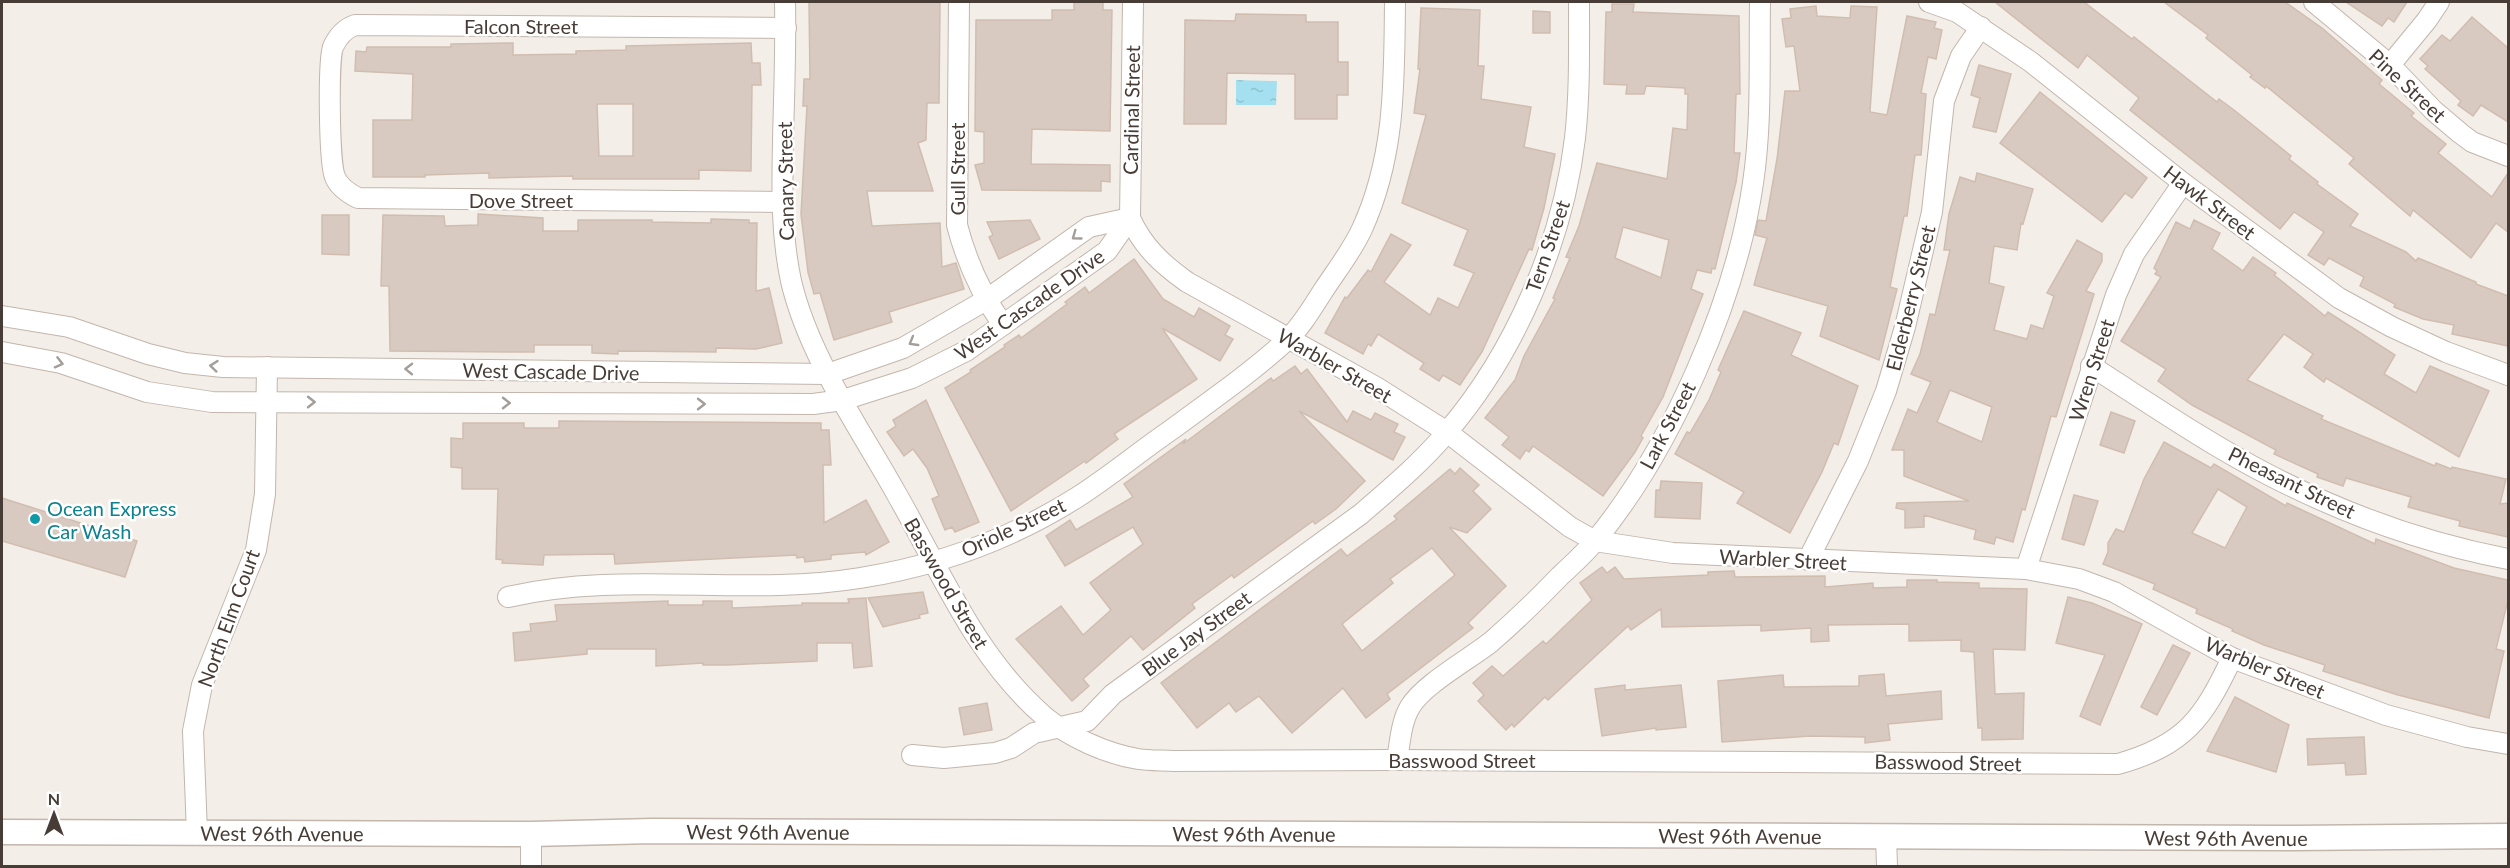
<svg xmlns="http://www.w3.org/2000/svg" width="2510" height="868" viewBox="0 0 2510 868" font-family="Lato,sans-serif">
<style>
.water{fill:url(#water-ripples)}
.building{fill:#d8cac0;stroke:#d0bdb0;stroke-width:1.5;fill-rule:evenodd}
.lines{fill:none;stroke-linecap:round;stroke-linejoin:round}
.minor-casing{stroke:#c2b6ad;stroke-width:22}
.tertiary-casing{stroke:#c2b6ad;stroke-width:27}
.minor{stroke:#fff;stroke-width:20}
.tertiary{stroke:#fff;stroke-width:24}
.oneway{stroke:#a39e9a}
.culture-dot{fill:#0f9aa8;stroke:#fff;stroke-width:2}
.labels{text-anchor:middle;dominant-baseline:central;stroke-width:5;stroke-linejoin:round;paint-order:stroke}
.street-label{font-size:20px;fill:#473d36;stroke:#fff}
.culture-label{font-size:20px;fill:#0d838f;stroke:#fff;text-anchor:start}
</style>
<defs>
<pattern id="water-ripples" width="26" height="14" patternUnits="userSpaceOnUse" patternTransform="scale(1.5)"><rect width="26" height="14" fill="#a4e0f0"/><path d="M2 4q2-2 4 0t4 0M15 11q2-2 4 0t4 0" fill="none" stroke="#8fc1ce"/></pattern>
</defs>
<rect width="100%" height="100%" fill="#f4eee8"/>
<path class="water" d="M1236 80 1277 81 1276 105H1236Z"/>
<g class="building">
<path d="M809 2H940L939 103H927L926 140 918 143 933 191H867L872 226 940 223 942 267 956 263 964 289 889 312 892 322 834 340 820 293 814 294 808 272 801 214 807 106H803L804 79H810Z"/>
<path d="M1074 2H1103V10H1112L1110 131 1032 129 1031 164 1110 165V182L1101 181V191L982 190 975 165 984 163V132L975 131 976 20H1052V10H1074Z"/>
<path d="M1995 2H2084L2132 39 2134 37 2217 102 2219 99 2234 110 2291 156 2289 159 2318 182 2317 184 2358 214 2350 226 2406 252 2416 261 2418 258 2476 282V284L2508 296V346L2452 334 2454 325 2423 319 2394 307 2395 304 2360 286 2364 277 2329 258 2324 265 2308 255 2324 232 2294 212 2280 229 2130 110 2139 98 2087 55 2078 68Z"/>
<path d="M2164 2H2285L2322 28 2382 80 2379 84 2414 113 2411 116 2446 144 2438 153 2492 197 2508 173V232L2496 223 2471 258 2413 210 2410 216 2349 164 2354 158 2266 86 2265 88 2250 77 2252 75 2206 38 2208 35Z"/>
<path d="M2346 2H2407L2394 22 2388 18 2382 26Z"/>
<path d="M1612 4H1634L1633 12 1739 16 1740 94H1736L1734 153H1740L1736 182 1715 269 1712 268 1711 273 1697 270 1691 289 1703 294 1663 397 1641 436 1643 438 1635 452 1603 496 1533 446 1529 452 1526 450 1520 459 1502 445 1509 437 1485 418 1515 380 1524 356 1555 299 1553 298 1570 258 1566 257 1579 226 1597 163 1667 179 1673 128 1687 130 1688 94H1685V88L1646 86 1644 94H1626L1627 85 1604 84 1606 12H1612ZM1623 227 1669 240 1661 278 1615 258Z"/>
<path d="M1816 6 1817 16 1850 18 1851 6 1877 7 1870 112 1887 115 1907 16 1936 22 1934 28 1942 30 1936 59 1928 57 1921 93 1926 94 1921 155H1915L1907 216H1904L1890 287 1897 289 1879 360 1820 336 1828 306 1754 285 1767 238 1755 235 1758 220 1766 221 1777 159 1785 91H1800L1794 46 1786 47 1782 19 1791 18 1790 9Z"/>
<path d="M1421 8 1480 10 1478 66H1484L1481 99 1531 107 1524 147 1555 154 1544 208 1532 250 1529 249 1482 352 1460 385 1443 375 1439 381 1420 369 1424 363 1378 334 1371 346 1368 344 1363 354 1325 333 1345 297 1347 298 1368 270 1371 272 1391 234 1411 245 1384 282 1430 315 1438 298 1458 308 1474 273 1454 265 1468 230 1402 203 1426 115 1414 113 1420 69H1418Z"/>
<path d="M1533 11 1550 12V33H1533Z"/>
<path d="M1236 14 1306 15V22H1338V62H1348V95H1337V119H1295V74L1227 73 1226 124H1184L1185 20 1235 21Z"/>
<path d="M2472 17 2508 48V122L2481 105 2473 116 2458 105 2461 101 2425 69 2428 66 2420 59 2442 35 2450 41Z"/>
<path d="M513 43V55L576 54V51L626 50V46L751 43 752 63H760L761 85H752L751 171 699 170V179H573V176L489 178V173L425 175V177H373V120H412L413 74 355 71 356 51 366 52 367 47H451V44ZM597 104H633V156H599Z"/>
<path d="M1979 65 2011 74 1996 132 1973 127 1980 98 1971 95Z"/>
<path d="M2040 92 2147 178 2132 198 2125 193 2102 222 2000 143Z"/>
<path d="M1977 173 2033 189 2023 224 2021 223 2017 250 1994 246 1989 283 2004 287 1994 330 2027 339 2031 325 2043 329 2054 296 2047 293 2077 240 2102 254V261L2086 291 2094 294 2056 417 2051 416 2033 481 2025 510 2022 509 2013 542 1996 537 1994 544 1974 539 1976 530 1924 515V527L1905 528V510L1896 508 1897 503 1969 501 1904 476V450H1892L1908 409 1917 413 1931 382 1911 374 1920 354 1930 314 1935 315 1950 250H1944L1949 214 1960 177 1975 182ZM1950 390 1992 407 1982 442 1937 422Z"/>
<path d="M478 214 543 218V231H578V220H652V222L711 223V219L749 220V223H757L756 291 769 288 782 343 756 349 716 348V352L618 351V354L592 353V345H534V352H521L390 351 389 286H381L383 215 444 216 445 226 478 225Z"/>
<path d="M322 215H349V255L322 254Z"/>
<path d="M1030 220 1040 239 999 259 989 237 993 235 987 222Z"/>
<path d="M2194 220 2220 233 2212 249 2243 271 2253 257 2276 273 2274 275 2325 316 2328 312 2395 355 2384 374 2416 393 2430 366 2489 391 2459 457 2326 378 2324 382 2304 367 2313 354 2284 334 2247 380 2323 416 2321 419 2435 466 2436 463 2451 469 2452 467 2506 479 2500 504 2508 503V537L2459 526 2460 521 2408 507 2411 497 2346 478 2343 486 2317 477 2318 474 2274 454 2276 450 2192 405 2158 381 2166 369 2121 341 2161 277 2155 274 2157 271 2154 268 2176 222 2190 229Z"/>
<path d="M1134 259 1163 299 1194 317 1199 308 1230 326 1225 335 1233 339 1220 361 1162 328 1197 379 1114 434 1118 439 1086 463 1085 461 1011 511 945 388 971 372 970 370 1005 347 1004 345 1019 335 1021 338 1067 304 1065 302 1085 287 1089 293Z"/>
<path d="M1744 311 1801 333 1791 355 1858 386 1838 445 1834 443 1822 472 1790 533 1737 503 1744 492 1675 454 1687 432 1690 433 1709 400 1721 372 1718 370Z"/>
<path d="M1295 366 1301 374 1307 369 1347 422 1353 411 1371 420 1375 413 1398 424 1394 432 1405 437 1393 460 1299 411 1365 481 1336 509 1315 524 1313 521 1234 578 1232 575 1192 604 1195 608 1143 650 1131 636 1083 679 1089 686 1072 701 1016 639 1061 606 1083 635 1111 610 1090 583 1143 544 1133 527 1065 566 1046 536 1070 520 1076 530 1133 497 1124 484 1186 439 1183 444 1271 378 1273 381Z"/>
<path d="M926 400 979 522 955 532 952 527 945 530 932 499 939 496 927 468 913 449 904 456 887 432 896 426 893 420Z"/>
<path d="M2111 412 2135 421 2124 453 2100 445Z"/>
<path d="M559 421 821 423V430H829L831 465H823L824 523 866 500 889 542 866 555 865 552 831 555V559L805 562 804 557 797 558 796 555 615 564 614 554 544 555 543 565 502 563 503 560 496 559 498 489H462V468L451 467V438L463 439V423H524V428H559Z"/>
<path d="M2164 442 2211 468 2214 464 2286 506 2287 503 2375 544 2376 539 2454 568 2508 580V600L2496 649 2504 651 2489 718 2398 695 2323 671 2325 665 2264 645 2232 631 2233 629 2196 613 2197 609 2153 589 2155 584 2103 564 2108 552V543L2116 529 2124 532 2144 479ZM2218 489 2247 507 2225 548 2192 533Z"/>
<path d="M1460 468 1479 485 1473 491 1491 509 1467 533 1449 527 1506 586 1468 623 1473 628 1387 694 1390 699 1366 718 1343 688 1292 733 1259 696 1236 712 1229 703 1197 728 1161 683 1341 549 1347 556 1397 519 1394 516 1450 469 1455 474ZM1432 548 1455 575 1362 651 1342 624 1393 583 1390 579Z"/>
<path d="M1661 481 1702 483 1700 519 1655 517 1656 490H1660Z"/>
<path d="M2074 495 2098 501 2084 545 2062 539Z"/>
<path d="M2 498 137 541 125 577 2 541Z"/>
<path d="M1602 567 1607 573 1615 567 1624 579 1708 575V572L1734 571 1735 577 1825 576V587L1873 583V588L1907 587V580H1937V582L1979 583V588L2027 589 2025 650 1993 649 1995 694 2024 693 2023 739 1982 740V728H1978L1974 652 1961 651V640L1909 641V624L1828 625 1829 641 1811 642V628L1761 631V625L1662 627 1661 609 1631 630 1628 626 1548 700 1545 697 1514 727 1512 724 1506 730 1478 701 1484 695 1473 683 1492 666 1503 676 1543 641 1546 644 1592 600 1580 583Z"/>
<path d="M923 592 928 613 919 615 920 618 883 627 868 598Z"/>
<path d="M2068 597 2092 603 2142 624 2100 725 2080 716 2105 655 2056 643Z"/>
<path d="M866 598 872 666 854 668 852 643H817V661L727 665H703V663L656 666V649H587V654L515 661 513 633 531 631 530 624 557 621 555 605 668 601V605H703V601H732V608L802 605V603H849L848 599Z"/>
<path d="M2173 645 2190 653 2157 715 2141 707Z"/>
<path d="M1884 674 1886 696 1941 691 1942 719 1888 724 1890 740 1865 743V737L1810 736 1722 742 1718 681 1783 675 1784 687 1859 686V676Z"/>
<path d="M1625 685V690L1681 685 1686 727 1656 730V728L1602 736 1595 689Z"/>
<path d="M2235 697 2289 725 2276 772 2207 751Z"/>
<path d="M987 703 992 730 964 735 959 708Z"/>
<path d="M2364 737 2366 774 2346 775 2345 763 2308 765 2307 739Z"/>
</g>
<g class="lines">
<g class="minor-casing">
<g id="minor">
<path d="M785 2C786 48 784 95 783 141 782 189 781 234 791 281 809 357 858 425 896 493 941 571 975 657 1045 717 1069 737 1107 754 1138 759 1150 761 1163 760 1175 761L1397 760 2118 764C2185 745 2203 719 2232 658"/>
<path d="M959 2 957 225C966 260 982 295 1003 325"/>
<path d="M1133 2 1130 218C1143 247 1162 264 1187 282L1376 387 1447 432 1570 527 1595 541 1673 553 2026 569 2079 579 2114 592 2232 658 2386 715 2467 737 2508 744"/>
<path d="M1929 2 1957 12 2031 62 2183 183 2339 298 2392 327 2446 352 2508 375"/>
<path d="M2314 2 2390 65 2434 111 2460 133 2472 142 2508 156"/>
<path d="M2390 65 2427 20 2439 2"/>
<path d="M781 202 358 198C348 193 339 187 335 177 329 163 328 61 333 47 338 36 344 29 355 25L786 28"/>
<path d="M2 316 69 327 148 354 185 363 223 367 828 374 903 348 986 300 1089 227 1130 218"/>
<path d="M2 352 61 363 147 392 212 402 813 404 843 400 912 378 966 351 1107 251 1130 218"/>
<path d="M2091 366C2149 403 2207 443 2267 474 2344 514 2424 543 2508 559"/>
<path d="M1808 560 1858 461 1886 391 1905 327 1932 212 1944 101 1961 56 1981 27"/>
<path d="M2026 569 2116 295 2134 254 2183 183"/>
<path d="M508 597C623 570 744 597 860 578 936 566 1011 539 1076 498 1109 477 1139 452 1171 430 1210 401 1251 373 1287 340 1301 327 1312 308 1323 291 1336 271 1352 251 1362 229 1396 155 1394 80 1395 2"/>
<path d="M912 755 944 758 995 753 1011 748 1034 733 1087 721 1113 694 1361 514C1391 488 1422 462 1447 432 1515 353 1563 241 1575 138 1580 93 1579 47 1579 2"/>
<path d="M1397 760C1400 743 1401 722 1410 707 1424 684 1468 660 1491 642 1515 621 1538 599 1560 576 1572 565 1585 553 1595 541 1671 449 1736 300 1753 183 1762 123 1759 62 1760 2"/>
<path d="M197 833 193 731 202 685 256 550 265 494 267 367"/>
<path d="M1886 836 1887 866"/>
<path d="M531 866V834"/>
</g>
</g>
<g class="tertiary-casing">
<g id="tertiary">
<path id="s1" d="M2 832 531 834 653 831 2292 838 2508 836"/>
</g>
</g>
<use href="#minor" class="minor"/>
<use href="#tertiary" class="tertiary"/>
</g>
<defs><path id="oneway-chevron" d="M-2-3.5L2.5 0L-2 3.5" fill="none" stroke-width="1.6" stroke-linecap="round" stroke-linejoin="round" transform="scale(1.5)"/></defs>
<g class="oneway">
<use href="#oneway-chevron" transform="translate(1076 236) rotate(144)"/>
<use href="#oneway-chevron" transform="translate(913 342) rotate(150)"/>
<use href="#oneway-chevron" transform="translate(59 363) rotate(14)"/>
<use href="#oneway-chevron" transform="translate(214 366) rotate(-174)"/>
<use href="#oneway-chevron" transform="translate(409 369) rotate(-179)"/>
<use href="#oneway-chevron" transform="translate(311 402)"/>
<use href="#oneway-chevron" transform="translate(506 403)"/>
<use href="#oneway-chevron" transform="translate(701 404)"/>
</g>
<circle class="culture-dot" cx="35" cy="519" r="6"/>
<g class="labels">
<g class="street-label">
<text x="521" y="26">Falcon Street</text>
<text transform="translate(2408 85) rotate(43)">Pine Street</text>
<text transform="translate(1131 110) rotate(-89)">Cardinal Street</text>
<text transform="translate(957 169) rotate(-90)">Gull Street</text>
<text transform="translate(785 181) rotate(-91)">Canary Street</text>
<text x="521" y="200">Dove Street</text>
<text transform="translate(2210 202) rotate(37)">Hawk Street</text>
<text transform="translate(1547 246) rotate(-71)">Tern Street</text>
<text transform="translate(1910 298) rotate(-76)">Elderberry Street</text>
<text transform="translate(1029 304) rotate(-35)">West Cascade Drive</text>
<text transform="translate(1335 365) rotate(30)">Warbler Street</text>
<text transform="translate(2091 370) rotate(-72)">Wren Street</text>
<text transform="translate(551 371) rotate(1)">West Cascade Drive</text>
<text transform="translate(1667 425) rotate(-62)">Lark Street</text>
<text transform="translate(2292 482) rotate(26)">Pheasant Street</text>
<text transform="translate(1013 527) rotate(-25)">Oriole Street</text>
<text transform="translate(1783 559) rotate(3)">Warbler Street</text>
<text transform="translate(947 583) rotate(60)">Basswood Street</text>
<text transform="translate(228 618) rotate(-70)">North Elm Court</text>
<text transform="translate(1196 633) rotate(-36)">Blue Jay Street</text>
<text transform="translate(2265 667) rotate(23)">Warbler Street</text>
<text x="1462" y="760">Basswood Street</text>
<text transform="translate(1948 762) rotate(1)">Basswood Street</text>
<text stroke="none"><textPath href="#s1" startOffset="766">West 96th Avenue</textPath></text>
<text stroke="none"><textPath href="#s1" startOffset="280">West 96th Avenue</textPath></text>
<text stroke="none"><textPath href="#s1" startOffset="1252">West 96th Avenue</textPath></text>
<text stroke="none"><textPath href="#s1" startOffset="1738">West 96th Avenue</textPath></text>
<text stroke="none"><textPath href="#s1" startOffset="2224">West 96th Avenue</textPath></text>
</g>
<g class="culture-label">
<text x="47" y="508">Ocean Express<tspan x="47" dy="23">Car Wash</tspan></text>
</g>
</g>
<rect width="2510" height="868" fill="none" stroke="#473d36" stroke-width="6"/>
<g transform="translate(54 814)" stroke="#ffffff" stroke-width="4.5" paint-order="stroke">
<path d="M0-4.5L10 22L0 15L-10 22Z" fill="#473d36"/>
<text y="-9" font-size="16" font-weight="bold" text-anchor="middle" fill="#473d36">N</text>
</g>
</svg>
